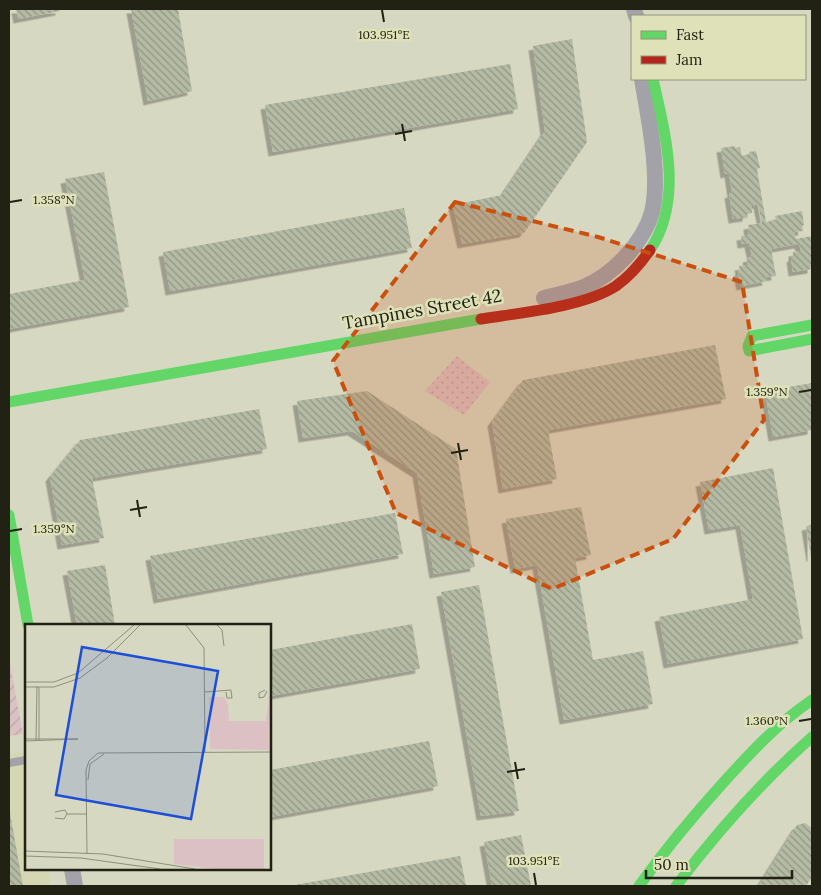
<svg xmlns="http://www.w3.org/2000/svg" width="821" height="895" viewBox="0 0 821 895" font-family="Lora,serif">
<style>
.built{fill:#d5d7b3}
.park{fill:url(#park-dots)}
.garden{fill:url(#garden-furrows)}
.building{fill:url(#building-back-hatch);filter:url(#shadow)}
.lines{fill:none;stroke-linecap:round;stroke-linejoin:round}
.lane{stroke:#a3a2a8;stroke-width:8}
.street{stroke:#a3a2a8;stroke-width:16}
.fast{stroke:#63d668;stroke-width:11}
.jam{stroke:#b3261e;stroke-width:11}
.marked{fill:#ca510d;fill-opacity:0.2;stroke:#ca510d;stroke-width:4;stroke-dasharray:10 6;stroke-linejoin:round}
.ticks{fill:none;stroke:#212213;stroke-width:2}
.labels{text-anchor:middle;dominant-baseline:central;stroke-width:5;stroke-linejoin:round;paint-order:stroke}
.street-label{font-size:18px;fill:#212213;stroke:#dfe1b9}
.inset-road{fill:none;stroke:#8e8f7c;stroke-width:1}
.view{fill:#1d4ed8;fill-opacity:0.15;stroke:#1d4ed8;stroke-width:2.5}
.inset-edge{fill:none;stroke:#212213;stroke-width:2.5}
.ticks-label{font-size:12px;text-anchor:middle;fill:#212213;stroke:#dfe1b9;stroke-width:5;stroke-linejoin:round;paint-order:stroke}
</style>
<defs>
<pattern id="park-dots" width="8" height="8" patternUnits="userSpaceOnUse" patternTransform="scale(1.25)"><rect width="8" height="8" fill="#dcc1c4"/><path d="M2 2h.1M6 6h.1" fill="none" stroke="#bca6a8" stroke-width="1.8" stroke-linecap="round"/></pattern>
<pattern id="garden-furrows" width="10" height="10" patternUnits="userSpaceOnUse" patternTransform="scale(1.25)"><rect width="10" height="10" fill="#dcc1c4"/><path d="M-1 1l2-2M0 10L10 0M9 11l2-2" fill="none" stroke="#bca6a8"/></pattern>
<pattern id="building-back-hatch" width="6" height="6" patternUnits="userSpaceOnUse" patternTransform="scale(1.25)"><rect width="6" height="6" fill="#b4baa4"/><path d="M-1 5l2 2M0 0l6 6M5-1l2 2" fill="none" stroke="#929784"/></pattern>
<filter id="shadow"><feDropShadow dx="-4.5" dy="4.5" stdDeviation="0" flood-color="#0004"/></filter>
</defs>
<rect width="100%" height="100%" fill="#d7d8c2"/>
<path class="built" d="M24 752 26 763V869H48L51 886H9V754Z"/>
<path class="park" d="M457 356 490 382 464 415 425 391Z"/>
<path class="garden" d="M9 658 23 734 9 736Z"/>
<g class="building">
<path d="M16 9H60V11L18 19Z"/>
<path d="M131 9H178L192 91 148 101Z"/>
<path d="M572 39 587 142 524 233 462 244 453 205 502 195 545 131 533 46Z"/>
<path d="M510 64 518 109 273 152 265 105Z"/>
<path d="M735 146V148L740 147 742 156 749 154V152L756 151 760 168 757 169 766 222 776 220 775 216 802 211 804 225 802 226 803 231 794 232 796 239 812 236V269L793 272 791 258 793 257V252L801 251 799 244 771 249 776 276 766 277 767 281 741 286 738 272 740 271 739 266 748 265 747 258 752 257 749 243 742 244 741 236 749 235 748 225 762 223 758 204 751 206 752 213 747 214V217L733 219 729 194 732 193 729 173 725 174 721 148Z"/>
<path d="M104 172 129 307 9 329V294L85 280 65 179Z"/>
<path d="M404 208 412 248 170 291 163 252Z"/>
<path d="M715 345 726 399 548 430 557 479 503 489 492 422 523 380Z"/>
<path d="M812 383V430L773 437 765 391Z"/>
<path d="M367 391 456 449 475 567 434 574 417 473 352 431 303 438 297 401Z"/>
<path d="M259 409 267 449 92 478 104 538 62 545 50 477 80 440Z"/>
<path d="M773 468 803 639 668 664 659 617 753 599 740 525 709 530 700 482Z"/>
<path d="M581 507 591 555 575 558 593 660 643 651 653 704 564 720 537 565 515 569 506 519Z"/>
<path d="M395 513 403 554 158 599 150 556Z"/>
<path d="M812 525V557H811L806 526Z"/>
<path d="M105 565 115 625H77L67 571Z"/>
<path d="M479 585 519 811 481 816 441 592Z"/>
<path d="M412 624 420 669 270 696V650Z"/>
<path d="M429 741 438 786 270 817V770Z"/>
<path d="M9 813H10L23 886H9Z"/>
<path d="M805 823 812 828V877L806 886H761L759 885 797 825Z"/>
<path d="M521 835 531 886H492L484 842Z"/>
<path d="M460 856 466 886H294V885Z"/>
</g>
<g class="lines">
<path class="lane" d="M9 763 26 760"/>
<g class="street">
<path d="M634 9 636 16"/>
<path d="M544 298C557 295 571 292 584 287 613 275 644 242 652 212 661 175 648 116 642 79"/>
<path d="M72 869 75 886"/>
</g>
<g class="fast">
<path d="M650 250C684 200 665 133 653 79"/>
<path d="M812 325 752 336 748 346 749 351 812 339"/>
<path d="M9 402 481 319"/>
<path d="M9 515 28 625"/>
<path d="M639 886C665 850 693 816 723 783 751 752 778 723 812 700"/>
<path d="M676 886C717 832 761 782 812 737"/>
</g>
<path class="jam" d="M481 319C519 313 584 307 616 286 630 276 641 263 650 250"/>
</g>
<path class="marked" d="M455 202 598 237 742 282 764 420 673 539 552 589 396 513 333 361Z"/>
<path class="ticks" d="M382 10 384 22M402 124 405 141M395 134 412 131M10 202 22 200M799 392 811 390M458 443 461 460M451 453 468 450M137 500 140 517M130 510 147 507M10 531 22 529M799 721 811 719M515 762 518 779M507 772 525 769M534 873 536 885"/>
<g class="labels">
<g class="street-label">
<text transform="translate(422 309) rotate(-10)">Tampines Street 42</text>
</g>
</g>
<g transform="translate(25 624)">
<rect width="246" height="246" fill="#d7d8c2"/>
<path d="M149 215H239V245H192L149 240Z" fill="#dcc1c4"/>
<path d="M244 72H246V126L185 125 184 73H199L203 81 204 97H241Z" fill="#dcc1c4"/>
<path class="inset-road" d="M161 1 179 24 180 129M192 1 197 6 199 22M0 58H29L53 49 109 1M0 63H29L55 54 82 34 115 1M240 66 234 69V74L239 73 242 67M180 68 206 66 207 74H202L201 68M0 115H53M0 117 53 115M11 117 12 62M14 117V63M63 156 65 140 79 130M30 188 40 186 42 190 39 195 30 194M42 190H62M0 227 78 230 170 245M62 230 61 146 64 137 73 129 246 128M0 232 56 234 135 245"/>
<path class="view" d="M57 23 193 47 166 195 31 171Z"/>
<rect width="246" height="246" class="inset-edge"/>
</g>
<g class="ticks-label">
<text x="384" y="39">103.951°E</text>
<text x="54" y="204">1.358°N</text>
<text x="767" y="396">1.359°N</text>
<text x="54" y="533">1.359°N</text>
<text x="767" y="725">1.360°N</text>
<text x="534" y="865">103.951°E</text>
</g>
<rect width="821" height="895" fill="none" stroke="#212213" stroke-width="20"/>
<rect x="631" y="15" width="175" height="65" fill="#dfe1b9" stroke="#939577"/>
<rect x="641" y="31" width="25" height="8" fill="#63d668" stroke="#939577"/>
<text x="676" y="40" font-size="15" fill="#212213">Fast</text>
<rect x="641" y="56" width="25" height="8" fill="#b3261e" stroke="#939577"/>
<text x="676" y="65" font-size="15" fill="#212213">Jam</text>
<path d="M646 870v8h146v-8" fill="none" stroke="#212213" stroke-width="2.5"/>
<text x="654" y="870" font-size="15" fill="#212213" stroke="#dfe1b9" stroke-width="4" paint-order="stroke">50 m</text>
</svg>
